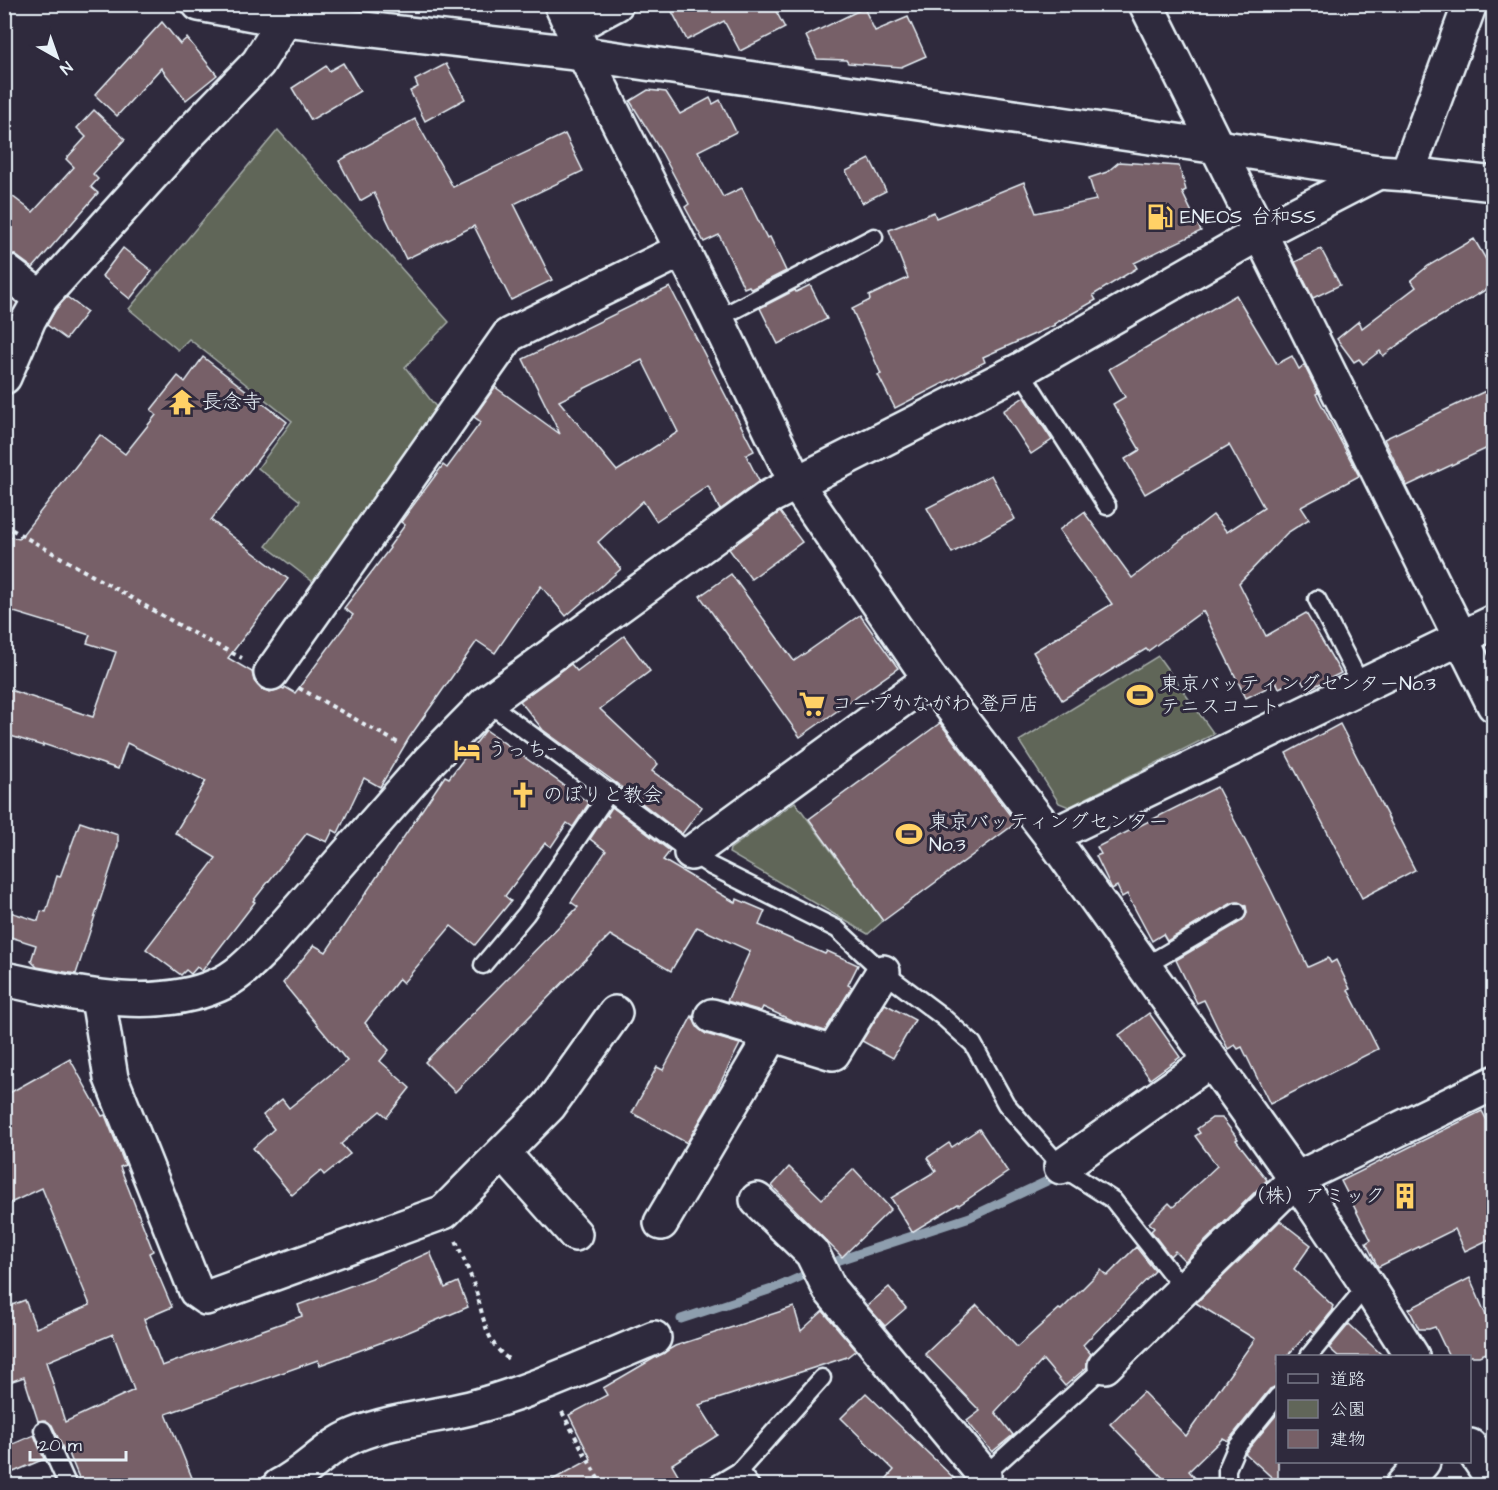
<svg xmlns="http://www.w3.org/2000/svg" width="1498" height="1490" viewBox="0 0 1498 1490" font-family="'Architects Daughter','Klee One',sans-serif">
<style>
.built{fill:#453a4a}
.green{fill:#616659;stroke:#a4aca8;stroke-width:1.5}
.lines{fill:none;stroke-linecap:round;stroke-linejoin:round}
.stream{stroke:#8e9eae;stroke-width:9}
.building{fill:#776067;stroke:#e8f1f8;stroke-width:1.5;fill-rule:evenodd}
.lane-casing{stroke:#e8f1f8;stroke-width:21}
.street-casing{stroke:#e8f1f8;stroke-width:38}
.secondary-casing{stroke:#e8f1f8;stroke-width:38}
.path{stroke:#e8f1f8;stroke-width:4;stroke-dasharray:4.5 4.5;stroke-linecap:butt}
.lane{stroke:#2f2a3d;stroke-width:16}
.street{stroke:#2f2a3d;stroke-width:33}
.secondary{stroke:#2f2a3d;stroke-width:33}
.labels{text-anchor:middle;dominant-baseline:central;stroke-width:6;stroke-linejoin:round;paint-order:stroke}
.poi-label{font-size:20px;fill:#e8f1f8;stroke:#2f2a3d;text-anchor:start}
</style>
<rect width="100%" height="100%" fill="#2f2a3d"/>
<filter id="ink" filterUnits="userSpaceOnUse"><feTurbulence type="fractalNoise" baseFrequency=".0167" numOctaves="2"/><feDisplacementMap in="SourceGraphic" scale="12" xChannelSelector="R" yChannelSelector="G"/><feConvolveMatrix kernelMatrix="1 2 1 2 8 2 1 2 1" color-interpolation-filters="sRGB"/></filter>
<g filter="url(#ink)">
<path class="built" d="M5 284 24 299 5 350Z"/>
<g class="green">
<path d="M278 130 449 322 405 367 440 412 317 585 266 546 300 501 258 468 292 421 189 339 178 350 129 309Z"/>
<path d="M1158 656 1214 734 1069 807 1059 803 1019 741Z"/>
<path d="M795 802 883 921 868 934 729 853 730 849Z"/>
</g>
<g class="lines">
<path class="stream" d="M681 1319 775 1288 839 1260 970 1217 1060 1175"/>
</g>
<g class="building">
<path d="M668 4H772L785 28 740 51 724 21 687 40Z"/>
<path d="M864 8 875 31 908 17 926 56 901 67 848 63 846 60 817 59 806 36Z"/>
<path d="M162 22 180 44 187 38 217 75 186 100 161 68 117 116 95 95Z"/>
<path d="M343 63 360 91 311 120 292 88 326 66 329 71Z"/>
<path d="M446 64 465 99 425 121 410 91 418 87 415 80Z"/>
<path d="M648 90 666 92 680 114 710 98 713 104 720 100 736 132 698 151 723 197 742 188 767 238 770 237 786 271 751 289 749 286 744 288 719 235 704 242 685 207 689 204 662 153 630 101Z"/>
<path d="M94 110 125 139 93 174 98 179 91 187 98 193 33 268 15 255 4 252V190L33 212 74 167 66 159 86 137 77 128Z"/>
<path d="M415 119 453 187 565 134 583 171 514 204 552 280 511 300 474 226 406 259 374 193 360 201 339 161Z"/>
<path d="M870 159 886 191 862 203 846 171Z"/>
<path d="M1119 162 1179 166 1186 190 1182 192 1201 231 1134 263 1137 268 1093 295 1096 300 1054 324 1055 325 983 357 985 362 895 408 878 375 881 374 852 309 870 300 869 296 908 278 889 230 934 212 936 218 1024 182 1036 213 1096 200 1089 178 1107 172Z"/>
<path d="M1474 239 1494 273V285L1422 327 1383 356 1380 351 1363 364 1359 359 1354 362 1337 339 1359 321 1362 328 1416 287 1411 280 1428 266Z"/>
<path d="M123 248 152 271 130 299 102 276Z"/>
<path d="M1321 249 1340 285 1313 298 1295 262Z"/>
<path d="M810 285 827 319 778 344 760 308 795 290 796 292Z"/>
<path d="M670 287 754 451 746 455 759 481 720 510 708 486 656 521 643 501 598 542 621 569 566 616 541 586 495 653 477 641 409 738 380 787 364 778 338 833 333 830 327 842 307 833 253 901 255 902 202 971 197 967 191 974 186 970 181 975 146 949 216 858 175 833 206 781 127 743 118 769 43 744V746L4 734V688L93 717 116 652 87 643 90 635 4 609V535L19 539 100 435 125 454 156 415 151 410 178 376 185 382 203 357 287 422 211 520 288 579 228 658 252 672 254 681 261 689 270 692 282 688 284 689 285 687 295 693 353 615 344 608 390 548 389 547 405 525 401 522 443 465 447 468 481 422 474 417 495 387 560 434 523 359ZM642 360 678 432 617 471 559 401Z"/>
<path d="M1236 295 1277 364 1292 356 1299 369 1304 365 1318 393 1316 394 1359 476 1301 507 1309 519 1287 533 1239 583 1266 636 1306 613 1341 673 1307 690 1300 678 1279 688 1277 683 1246 698 1203 611 1148 651 1146 649 1062 700 1033 652 1112 604 1059 530 1084 512 1132 578 1213 515 1227 532 1264 508 1229 445 1145 494 1125 459 1140 450 1113 404 1125 397 1109 369Z"/>
<path d="M67 297 87 312 66 339 47 325 56 309Z"/>
<path d="M1494 387V445L1407 486 1384 439Z"/>
<path d="M1024 397 1052 440 1031 454 1003 411Z"/>
<path d="M991 475 1015 519 952 553 927 508Z"/>
<path d="M780 512 802 542 751 579 729 549Z"/>
<path d="M731 574 794 661 860 615 898 668 800 737 700 596Z"/>
<path d="M624 636 650 671 600 709 658 764 652 771 702 807 682 834 616 783 543 730 520 701 571 664 577 671Z"/>
<path d="M940 723 1016 823 883 921 809 819Z"/>
<path d="M1340 724 1415 870 1362 898 1286 753Z"/>
<path d="M486 730 589 803 573 827 567 823 551 847 545 843 505 896 511 901 475 945 451 926 403 983 399 979 365 1023 389 1050 380 1061 410 1088 387 1117 380 1111 341 1144 350 1154 324 1175 321 1171 292 1195 253 1148 274 1129 263 1115 282 1099 289 1108 347 1061 283 983 314 945 326 952 445 776 449 778Z"/>
<path d="M1217 787 1270 888 1308 967 1328 958 1331 963 1336 960 1350 989 1348 990 1378 1049 1270 1104 1242 1047 1238 1049 1235 1045 1228 1049 1204 1000 1197 1003 1176 960 1242 921 1247 913 1246 906 1238 902 1232 903 1167 941 1163 934 1152 941 1127 894 1122 897 1117 886 1112 889 1096 856 1101 854 1097 847Z"/>
<path d="M612 807 670 851 663 860 736 903 737 899 765 911 759 925 825 954 827 951 858 965 848 985 852 987 825 1031 793 1021 763 1007 761 1011 727 1001 750 951 697 927 671 971 610 935 455 1092 425 1062 578 907 571 902 606 851 590 839 606 815 609 817 607 815Z"/>
<path d="M80 822 118 835V846L76 974 37 967 31 961 36 945 4 935V910L38 921 41 911 46 912 57 876 60 877Z"/>
<path d="M885 1004 915 1020 893 1058 862 1041Z"/>
<path d="M1149 1013 1180 1057 1150 1079 1119 1035Z"/>
<path d="M692 1016 698 1028 706 1034 740 1044 709 1105 687 1143 632 1113 657 1067 663 1070Z"/>
<path d="M70 1059 102 1116 105 1115 125 1165 120 1167 153 1251 149 1253 172 1307 144 1319 162 1366 302 1316 298 1305 372 1278 430 1252 445 1288 458 1282 468 1307 399 1336 320 1365 318 1360 166 1414 195 1485H82L67 1449 64 1450 52 1425 45 1420 38 1421 24 1377 4 1384V1308L25 1300 36 1328 90 1305 42 1188 4 1206V1096ZM113 1334 134 1390 65 1422 46 1362Z"/>
<path d="M1482 1111 1494 1134V1237L1465 1251 1455 1229 1378 1267 1366 1243 1371 1240 1341 1181Z"/>
<path d="M1212 1118H1222L1238 1139 1236 1140 1267 1180 1185 1261 1175 1251 1170 1256 1151 1231 1154 1228 1149 1223 1169 1203 1173 1207 1217 1166 1195 1136 1200 1133 1197 1129Z"/>
<path d="M979 1129 1008 1172 959 1205 958 1204 912 1232 891 1198 936 1171 927 1158 949 1143 952 1147Z"/>
<path d="M789 1167 822 1199 854 1169 891 1209 842 1257 772 1186Z"/>
<path d="M1280 1221 1311 1245 1294 1269 1333 1306 1332 1308 1333 1310 1314 1333 1311 1330 1287 1356H1278V1386L1270 1389 1228 1441 1223 1438 1189 1471 1201 1485H1170L1110 1424 1143 1392 1186 1436 1255 1339 1196 1303Z"/>
<path d="M1136 1247 1155 1271 1083 1345 1091 1354 1087 1360V1367L1065 1386 1043 1360 995 1412 1013 1435 992 1452 967 1421 980 1411 925 1354 977 1305 1017 1347 1059 1309 1061 1310 1101 1270 1107 1276Z"/>
<path d="M1470 1278 1494 1334V1350L1479 1356H1449L1435 1327 1429 1329H1419L1409 1309Z"/>
<path d="M889 1287 906 1308 885 1326 867 1306Z"/>
<path d="M794 1307 801 1331 823 1311 856 1350 847 1357 699 1405 718 1435 672 1464 680 1478 666 1485H543L591 1459 569 1415 607 1395 603 1388 675 1346Z"/>
<path d="M1349 1324 1383 1356H1338L1329 1348Z"/>
<path d="M866 1393 961 1485H881L894 1470 841 1418Z"/>
<path d="M1278 1413V1483L1245 1453Z"/>
<path d="M34 1435 44 1459 4 1476V1448Z"/>
</g>
<g class="lines">
<g class="lane-casing">
<g id="lane">
<path d="M717 319 874 237"/>
<path d="M1020 370 1107 506"/>
<path d="M1317 599 1362 687"/>
<path d="M487 702 691 853 711 866 837 929 883 972 943 1017 973 1044 1006 1104 1061 1167 1113 1200 1184 1290"/>
<path d="M483 965 526 914 610 791"/>
<path d="M1145 966 1237 912"/>
<path d="M1309 1356 1367 1285"/>
<path d="M43 1430 68 1486"/>
<path d="M739 1471 822 1378"/>
<path d="M980 1479 1105 1366"/>
<path d="M714 1486 739 1471 751 1486"/>
<path d="M1227 1486V1469L1236 1448 1278 1396"/>
</g>
</g>
<g class="street-casing">
<g id="street">
<path d="M1146 4 1494 705"/>
<path d="M573 27 616 4"/>
<path d="M1407 174 1470 4"/>
<path d="M4 270 41 298"/>
<path d="M4 377 29 319 41 298 186 137 258 63 285 20"/>
<path d="M796 483 930 679 1051 836 1296 1179 1367 1285 1412 1356"/>
<path d="M271 673 509 335 682 250"/>
<path d="M1051 836 1494 622"/>
<path d="M691 853 930 679"/>
<path d="M4 979C72 993 152 1014 218 985 237 977 251 962 265 948L430 760 487 702 769 497 1020 370 1260 233 1378 172"/>
<path d="M98 998 111 1078 196 1291 206 1298 444 1212 549 1106 615 1013"/>
<path d="M712 1016 833 1053 883 972"/>
<path d="M503 1153 575 1234"/>
<path d="M1061 1167 1210 1061"/>
<path d="M757 1200 812 1253 830 1290 984 1475"/>
<path d="M661 1223 772 1035"/>
<path d="M1105 1366 1296 1179 1494 1083"/>
<path d="M1470 1446 1494 1481"/>
<path d="M279 1486C307 1472 326 1447 355 1435 391 1420 433 1417 470 1408 534 1391 593 1363 654 1338"/>
<path d="M1402 1486 1423 1462"/>
</g>
</g>
<g class="secondary-casing">
<g id="secondary">
<path d="M199 4 285 20 584 54 1218 147 1378 172 1407 174 1494 184"/>
<path d="M561 4 584 54 717 319 796 483"/>
</g>
</g>
<g class="path">
<path d="M4 525 191 632 242 658"/>
<path d="M299 688 400 744"/>
<path d="M456 1241C462 1256 469 1270 474 1285 484 1313 483 1342 510 1360"/>
<path d="M562 1412 602 1486"/>
</g>
<use href="#lane" class="lane"/>
<use href="#street" class="street"/>
<use href="#secondary" class="secondary"/>
</g>
</g>
<defs>
<g id="fuel-bare" transform="scale(2.07)"><path d="M-5.5-6h7V0h2V4h1.3V-2.5L3-4.5l.8-.8L6-3V5H2.5V1h-1V6h-7ZM-4.2-4.7v3.2H.2V-4.7Z" fill="#ffd166" stroke="#2f2a3d" stroke-width="2.5" paint-order="stroke"/></g>
<g id="temple-bare" transform="scale(2.07)"><path d="M0-6L5-2H3V0L6.5 2.5H4V6H1.5V3h-3V6H-4V2.5H-6.5L-3 0V-2H-5Z" fill="#ffd166" stroke="#2f2a3d" stroke-width="2.5" paint-order="stroke"/></g>
<g id="stadium-bare" transform="scale(2.07)"><path d="M0-5a6.5 5 0 1 0 0 10a6.5 5 0 1 0 0-10ZM-3.5-1.8h7v3.6h-7Z" fill="#ffd166" stroke="#2f2a3d" stroke-width="2.5" paint-order="stroke"/></g>
<g id="supermarket-bare" transform="scale(2.07)"><path d="M-6-5.5h2.5l.6 2H6L4.5 2H-2.5L-4.4-4H-6ZM-1.5 3.2a1.3 1.3 0 1 0 .1 0ZM3 3.2a1.3 1.3 0 1 0 .1 0Z" fill="#ffd166" stroke="#2f2a3d" stroke-width="2.5" paint-order="stroke"/></g>
<g id="hotel-bare" transform="scale(2.07)"><path d="M-6-4.5h1.5V1H6V5H4.5V3h-9V5H-6ZM-4 0a1.8 1.8 0 1 1 3.6 0ZM.5 0V-2.5h3Q6-2.5 6 0Z" fill="#ffd166" stroke="#2f2a3d" stroke-width="2.5" paint-order="stroke"/></g>
<g id="church-bare" transform="scale(2.07)"><path d="M-1.2-6h2.4v3.5h3.3v2.4h-3.3V6h-2.4V-.1h-3.3v-2.4h3.3Z" fill="#ffd166" stroke="#2f2a3d" stroke-width="2.5" paint-order="stroke"/></g>
<g id="building-bare" transform="scale(2.07)"><path d="M-4-6H4V6H1V3H-1V6H-4ZM-2.5-4.3h1.7v1.8h-1.7ZM.8-4.3h1.7v1.8H.8ZM-2.5-1h1.7V.8h-1.7ZM.8-1h1.7V.8H.8Z" fill="#ffd166" stroke="#2f2a3d" stroke-width="2.5" paint-order="stroke"/></g>
</defs>
<g fill-rule="evenodd">
<use href="#fuel-bare" x="1160" y="217"/>
<use href="#temple-bare" x="182" y="402"/>
<use href="#stadium-bare" x="1140" y="695"/>
<use href="#supermarket-bare" x="812" y="704"/>
<use href="#hotel-bare" x="467" y="750"/>
<use href="#church-bare" x="523" y="795"/>
<use href="#stadium-bare" x="909" y="834"/>
<use href="#building-bare" x="1405" y="1196"/>
</g>
<g class="labels">
<g class="poi-label">
<text x="1180" y="217">ENEOS 台和SS</text>
<text x="202" y="402">長念寺</text>
<text x="1160" y="684">東京バッティングセンターNo.3<tspan x="1160" dy="23">テニスコート</tspan></text>
<text x="832" y="704">コープかながわ 登戸店</text>
<text x="487" y="750">うっちｰ</text>
<text x="543" y="795">のぼりと教会</text>
<text x="929" y="822">東京バッティングセンター<tspan x="929" dy="23">No.3</tspan></text>
<text x="1385" y="1196" text-anchor="end">（株）アミック</text>
</g>
</g>
<rect width="1498" height="1490" fill="none" stroke="#2f2a3d" stroke-width="24"/>
<rect x="12" y="12" width="1474" height="1466" fill="none" stroke="#e8f1f8" stroke-width="2" filter="url(#ink)"/>
<rect x="1276" y="1355" width="195" height="108" fill="#2f2a3d" stroke="#797a88" stroke-width="1.5"/>
<rect x="1288" y="1374" width="30" height="9" fill="#2f2a3d" stroke="#797a88" stroke-width="1.5"/>
<text x="1330" y="1385" font-size="18" fill="#e8f1f8">道路</text>
<rect x="1288" y="1400" width="30" height="18" fill="#616659" stroke="#797a88" stroke-width="1.5"/>
<text x="1330" y="1415" font-size="18" fill="#e8f1f8">公園</text>
<rect x="1288" y="1430" width="30" height="18" fill="#776067" stroke="#797a88" stroke-width="1.5"/>
<text x="1330" y="1445" font-size="18" fill="#e8f1f8">建物</text>
<g transform="translate(57 57) rotate(140)" stroke="#2f2a3d" stroke-width="4.5" paint-order="stroke">
<path d="M0-4.5L10 22L0 15L-10 22Z" fill="#e8f1f8"/>
<text y="-9" font-size="16" font-weight="bold" text-anchor="middle" fill="#e8f1f8">N</text>
</g>
<path d="M30 1451v9h96v-9" fill="none" stroke="#e8f1f8" stroke-width="3"/>
<text x="39" y="1451" font-size="18" fill="#e8f1f8" stroke="#2f2a3d" stroke-width="4.5" paint-order="stroke">20 m</text>
</svg>
